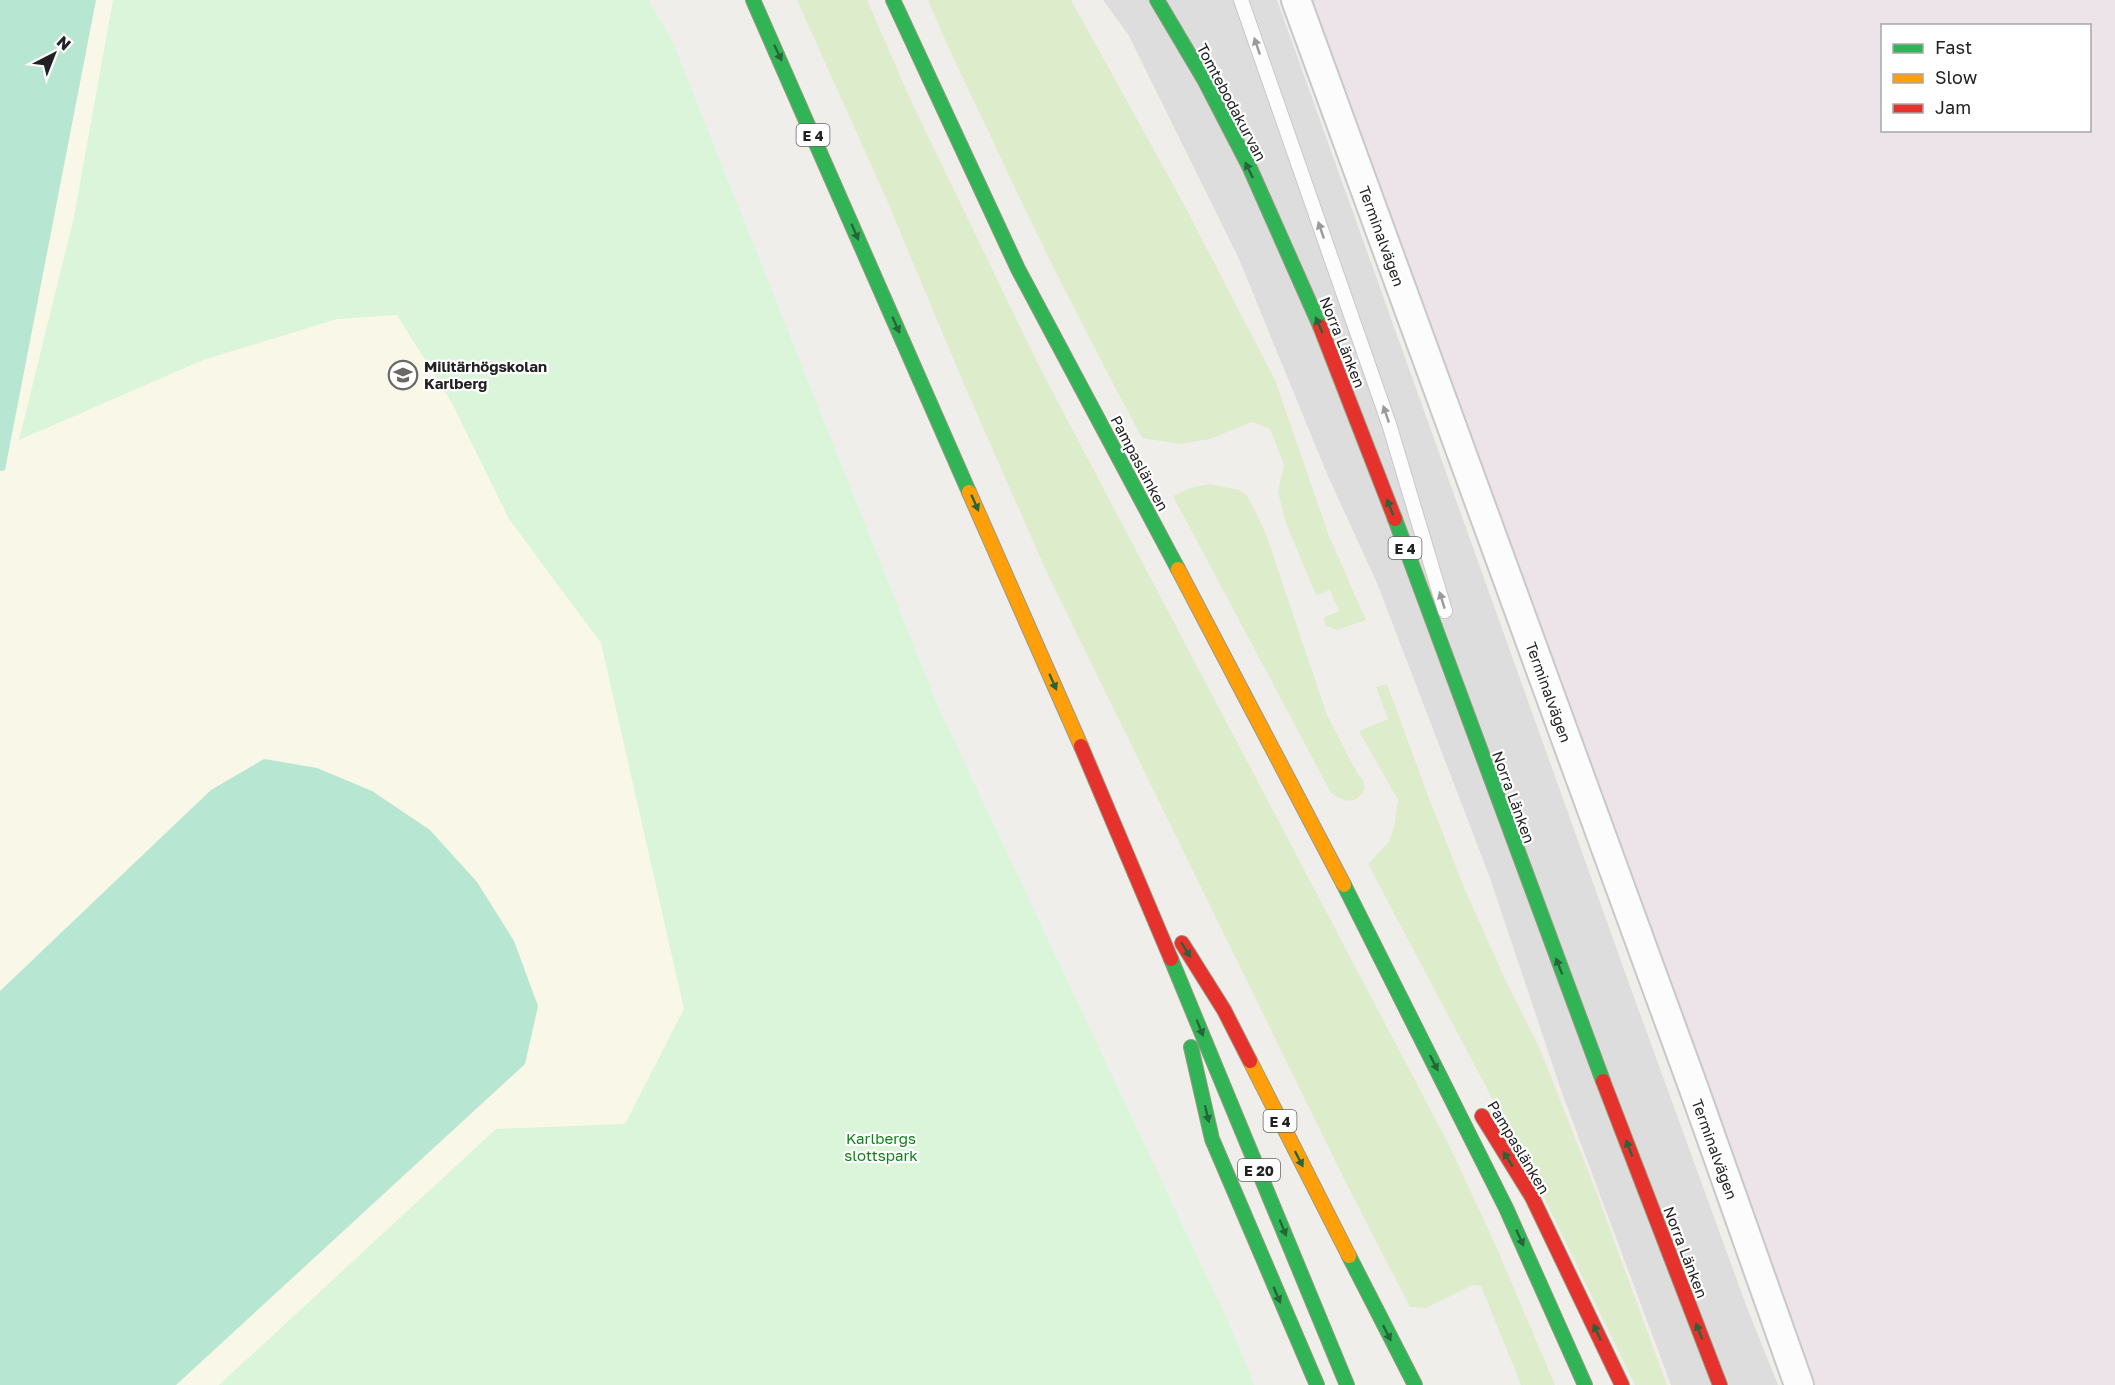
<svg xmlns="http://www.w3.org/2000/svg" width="2115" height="1385" viewBox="0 0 2115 1385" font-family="'Golos Text',sans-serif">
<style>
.industrial{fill:#ede4e9;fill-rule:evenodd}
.education{fill:#f8f7e8}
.grass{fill:#ddeccb}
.park{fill:#daf5da}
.pitch{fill:#b7e6d2}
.pier{fill:#dedddd}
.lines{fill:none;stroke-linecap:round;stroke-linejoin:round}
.lane-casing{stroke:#c9c8c7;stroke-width:16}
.street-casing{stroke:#c9c8c7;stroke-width:32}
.fast-casing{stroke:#999a82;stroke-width:16}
.slow-casing{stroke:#999a82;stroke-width:16}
.jam-casing{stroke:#999a82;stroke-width:16}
.lane{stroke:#fdfcfc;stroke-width:14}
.street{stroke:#fdfcfc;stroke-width:28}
.fast{stroke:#30b455;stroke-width:14}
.slow{stroke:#ff9f0a;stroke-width:14}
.jam{stroke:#e5322d;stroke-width:14}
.oneway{fill:#9a9a9a}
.oneway2{fill:#286439}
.labels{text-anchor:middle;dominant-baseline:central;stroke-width:4.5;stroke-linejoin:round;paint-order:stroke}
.shield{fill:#fff;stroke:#646464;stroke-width:1.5}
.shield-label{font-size:14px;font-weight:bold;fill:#222}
.street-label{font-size:15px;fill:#222;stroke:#fff}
.poi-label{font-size:15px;font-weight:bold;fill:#222;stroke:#fff;text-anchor:start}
.park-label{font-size:15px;fill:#0c8416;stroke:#fff}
</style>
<rect width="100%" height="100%" fill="#f0eeeb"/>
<path class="industrial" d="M1291 0H2115V1385H1799ZM1882 26H2090V130H1882Z"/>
<path class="education" d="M0 0H649L673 42 939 708 1228 1321 1255 1385H0Z"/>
<g class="grass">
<path d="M797 0H867L912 103 1038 364 1448 1143 1496 1246 1555 1385H1521L1481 1286 1473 1285 1426 1308 1410 1307 1345 1181 1048 575 963 382 886 198Z"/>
<path d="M928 0H1071L1180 197 1275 380 1329 536 1366 620 1337 630 1326 626 1323 618 1339 611 1330 590 1316 595 1286 523 1278 492 1284 465 1270 429 1252 422 1210 439 1180 444 1142 438C1089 339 1038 239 991 137 969 91 947 46 928 0Z"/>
<path d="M1209 484 1239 490 1247 496 1255 510 1267 537 1327 715 1357 773 1362 778 1365 788C1357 805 1345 803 1331 793L1173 496 1190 488Z"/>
<path d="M1387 684 1427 793 1465 890 1505 979 1540 1049 1593 1183 1667 1385H1635L1538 1185 1368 864 1389 842 1394 827 1398 800 1359 731 1388 719 1376 687Z"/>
</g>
<path class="park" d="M113 0H649L673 42 939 708 1228 1321 1255 1385H219L496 1129 625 1124 684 1009 601 643 509 519 452 403 397 315 337 319 203 360 19 440 74 217Z"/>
<g class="pitch">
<path d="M0 0H96L5 470 0 471Z"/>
<path d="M264 759 317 768 372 791 430 830 477 882 514 941 538 1006 525 1064 176 1385H0V991L211 790Z"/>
</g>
<path class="pier" d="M1103 0H1277L1635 1000 1746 1305 1778 1385H1671L1562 1093 1490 878 1377 583 1327 474 1239 259 1128 34Z"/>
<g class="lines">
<g class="lane-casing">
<path id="lane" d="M1241 0 1389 424 1445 611"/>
</g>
<g class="street-casing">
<path id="street" d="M1296 0 1694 1089 1799 1385"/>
</g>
<g class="fast-casing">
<g id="fast">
<path d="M753 0 969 492"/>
<path d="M893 0 1018 269 1178 569"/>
<path d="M1157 0 1205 81 1249 166 1320 326"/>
<path d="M1395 519 1603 1081"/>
<path d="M1344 885 1506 1208 1585 1385"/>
<path d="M1171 959 1347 1385"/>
<path d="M1191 1047 1212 1139 1317 1385"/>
<path d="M1349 1256 1415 1385"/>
</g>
</g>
<g class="slow-casing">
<g id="slow">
<path d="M969 492 1081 746"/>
<path d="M1178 569 1344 885"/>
<path d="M1250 1061 1349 1256"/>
</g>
</g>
<g class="jam-casing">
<g id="jam">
<path d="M1320 326 1395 519"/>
<path d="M1081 746 1171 959"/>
<path d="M1182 943 1224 1010 1250 1061"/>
<path d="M1603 1081 1720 1385"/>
<path d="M1482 1116 1532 1197 1622 1385"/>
</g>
</g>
<use href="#lane" class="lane"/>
<use href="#street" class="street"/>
<use href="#fast" class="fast"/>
<use href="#slow" class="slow"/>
<use href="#jam" class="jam"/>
</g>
<defs><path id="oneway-solid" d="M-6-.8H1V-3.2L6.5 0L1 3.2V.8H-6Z" transform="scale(1.5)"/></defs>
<g class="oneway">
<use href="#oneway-solid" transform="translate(1257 46) rotate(-109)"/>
<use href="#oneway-solid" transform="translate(1321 230) rotate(-109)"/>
<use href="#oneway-solid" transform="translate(1386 414) rotate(-109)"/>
<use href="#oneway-solid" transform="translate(1442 600) rotate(-107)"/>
</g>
<g class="oneway2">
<use href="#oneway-solid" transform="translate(778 53) rotate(65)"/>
<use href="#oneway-solid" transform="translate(1249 170) rotate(-116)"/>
<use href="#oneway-solid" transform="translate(855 232) rotate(67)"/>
<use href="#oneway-solid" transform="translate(896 325) rotate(66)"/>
<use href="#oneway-solid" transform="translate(1319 325) rotate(-113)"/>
<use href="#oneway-solid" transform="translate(975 503) rotate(66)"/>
<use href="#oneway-solid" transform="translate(1390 507) rotate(-111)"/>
<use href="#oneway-solid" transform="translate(1053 682) rotate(66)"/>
<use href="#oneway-solid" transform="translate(1186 950) rotate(58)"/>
<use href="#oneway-solid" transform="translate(1559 966) rotate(-111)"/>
<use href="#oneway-solid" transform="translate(1200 1028) rotate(68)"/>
<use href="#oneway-solid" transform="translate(1434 1063) rotate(63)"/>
<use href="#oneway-solid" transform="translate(1207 1114) rotate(77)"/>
<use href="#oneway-solid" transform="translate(1629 1148) rotate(-111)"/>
<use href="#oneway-solid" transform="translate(1299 1159) rotate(63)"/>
<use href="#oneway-solid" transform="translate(1508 1159) rotate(-122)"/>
<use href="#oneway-solid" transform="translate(1283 1228) rotate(68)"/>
<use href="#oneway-solid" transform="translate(1520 1238) rotate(66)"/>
<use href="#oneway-solid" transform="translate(1277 1295) rotate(67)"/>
<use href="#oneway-solid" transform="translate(1699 1331) rotate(-111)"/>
<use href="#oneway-solid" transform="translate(1597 1332) rotate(-115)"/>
<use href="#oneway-solid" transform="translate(1387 1333) rotate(63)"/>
</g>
<defs>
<g id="university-ring" transform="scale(1.5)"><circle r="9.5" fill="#fff" stroke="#6a6968" stroke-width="1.5"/><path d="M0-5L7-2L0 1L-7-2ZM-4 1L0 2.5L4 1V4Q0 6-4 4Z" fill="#6a6968"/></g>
</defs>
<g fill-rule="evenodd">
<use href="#university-ring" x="403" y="375"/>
</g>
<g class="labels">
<g class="shield">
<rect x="796.5" y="124" width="33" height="22" rx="4.5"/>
<rect x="1388.5" y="537" width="33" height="22" rx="4.5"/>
<rect x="1263.5" y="1110" width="33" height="22" rx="4.5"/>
<rect x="1238" y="1159" width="42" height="22" rx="4.5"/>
</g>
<g class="shield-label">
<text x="813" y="135">E 4</text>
<text x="1405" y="548">E 4</text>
<text x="1280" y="1121">E 4</text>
<text x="1259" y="1170">E 20</text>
</g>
<g class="street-label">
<text transform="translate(1232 102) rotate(62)">Tomtebodakurvan</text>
<text transform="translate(1382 236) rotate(70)">Terminalvägen</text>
<text transform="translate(1343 342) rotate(68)">Norra Länken</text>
<text transform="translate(1140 463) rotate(62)">Pampaslänken</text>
<text transform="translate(1549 692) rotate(70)">Terminalvägen</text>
<text transform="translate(1514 797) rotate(70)">Norra Länken</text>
<text transform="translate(1519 1147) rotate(59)">Pampaslänken</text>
<text transform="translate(1715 1149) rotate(70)">Terminalvägen</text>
<text transform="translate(1686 1252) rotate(69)">Norra Länken</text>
</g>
<g class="poi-label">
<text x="424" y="366">Militärhögskolan<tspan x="424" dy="17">Karlberg</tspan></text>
</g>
<g class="park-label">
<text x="881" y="1138">Karlbergs<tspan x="881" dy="17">slottspark</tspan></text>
</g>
</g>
<rect x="1881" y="24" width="210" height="108" fill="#ffffff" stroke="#a7a7a7" stroke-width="1.5"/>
<rect x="1893" y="44" width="30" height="9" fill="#30b455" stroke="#a7a7a7" stroke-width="1.5"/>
<text x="1935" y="54" font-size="18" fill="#222222">Fast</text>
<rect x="1893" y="74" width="30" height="9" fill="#ff9f0a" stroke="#a7a7a7" stroke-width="1.5"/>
<text x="1935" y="84" font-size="18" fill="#222222">Slow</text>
<rect x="1893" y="104" width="30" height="9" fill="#e5322d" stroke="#a7a7a7" stroke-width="1.5"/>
<text x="1935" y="114" font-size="18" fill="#222222">Jam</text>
<g transform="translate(54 54) rotate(42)" stroke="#ffffff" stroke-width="4.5" paint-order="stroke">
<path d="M0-4.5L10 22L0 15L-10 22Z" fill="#222222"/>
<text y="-9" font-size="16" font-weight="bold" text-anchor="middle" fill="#222222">N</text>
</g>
</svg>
